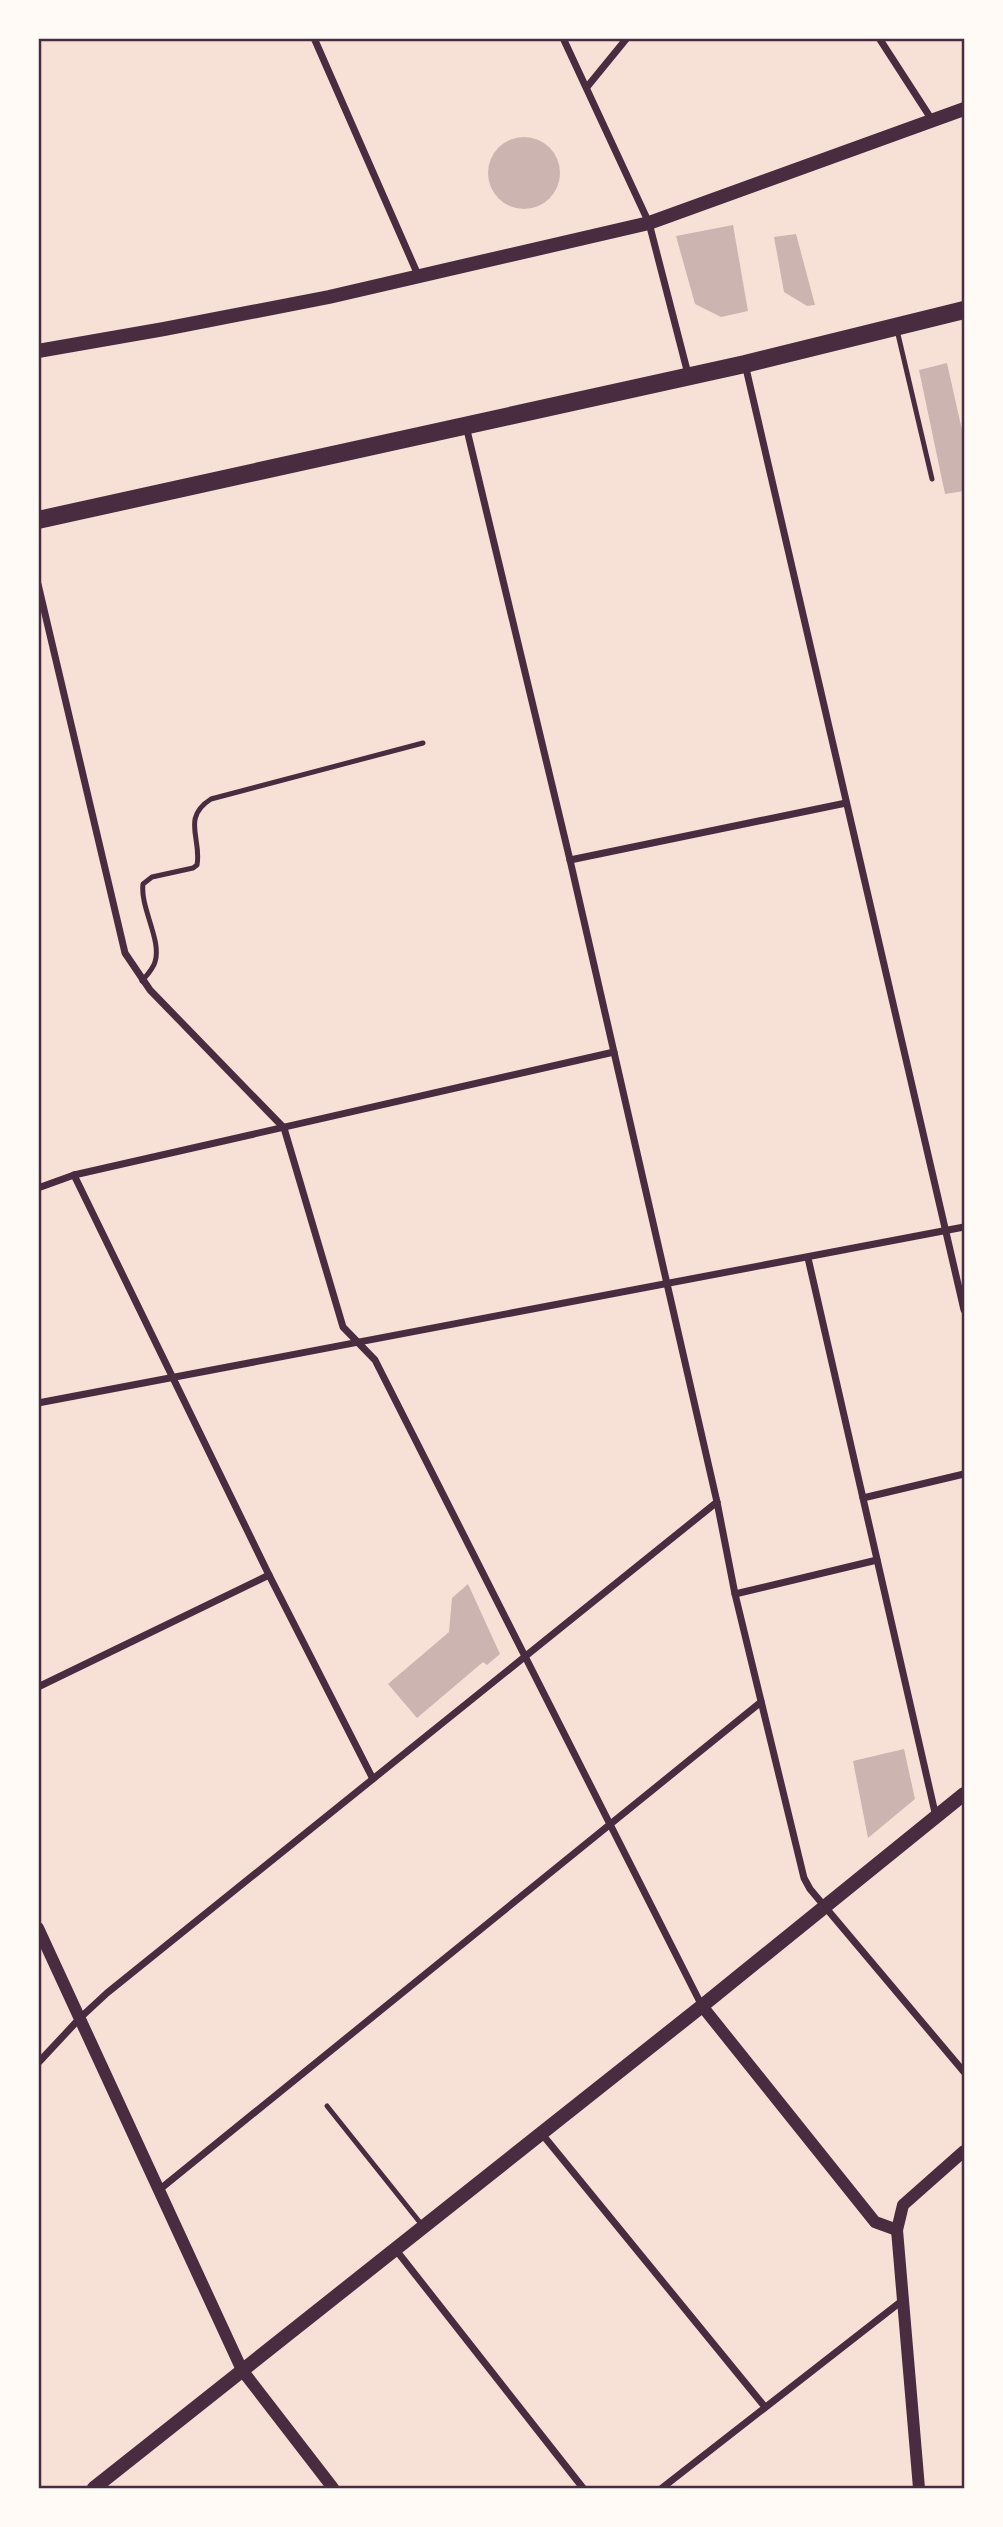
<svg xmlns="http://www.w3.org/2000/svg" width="1003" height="2527" viewBox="0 0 1003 2527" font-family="'Libre Baskerville',serif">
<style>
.building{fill:#ccb4b1}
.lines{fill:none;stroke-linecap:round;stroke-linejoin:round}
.service{stroke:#4a2c40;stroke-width:5}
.minor{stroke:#4a2c40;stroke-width:7}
.tertiary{stroke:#4a2c40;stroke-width:12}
.secondary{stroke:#4a2c40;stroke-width:14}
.primary{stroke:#4a2c40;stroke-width:18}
.neatline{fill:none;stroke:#4a2c40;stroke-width:2.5}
</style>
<rect width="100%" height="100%" fill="#f7e1d7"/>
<g class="building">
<circle cx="524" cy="173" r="36"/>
<path d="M733 225 748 311 721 317 695 304 676 236Z"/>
<path d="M796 234 815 305 807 306 784 292 774 237Z"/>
<path d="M947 363 964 439V491L945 494 919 370Z"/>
<path d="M468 1584 500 1654 487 1665 483 1662 417 1718 388 1684 449 1632 452 1598Z"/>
<path d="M904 1749 915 1799 868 1838 853 1761Z"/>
</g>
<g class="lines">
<g class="service">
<path d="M38 83V88"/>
<path d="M897 330 932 479"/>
<path d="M142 981C147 975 153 969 155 962 162 940 140 908 143 884L152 877 193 868 197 865C202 839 181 818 211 799L423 743"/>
<path d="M327 2106 422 2225"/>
</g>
<g class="minor">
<path d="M314 38 418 275"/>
<path d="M563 38 649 223 688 374"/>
<path d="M879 38 932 120"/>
<path d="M587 87 627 38"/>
<path d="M745 364 964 1310"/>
<path d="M466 426 570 860 717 1502 735 1594 804 1878 810 1889 964 2072"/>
<path d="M38 584 125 953 150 990 284 1128 343 1327 375 1360 702 2006"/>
<path d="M570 860 846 803"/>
<path d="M74 1175 269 1575 373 1779"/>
<path d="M38 1188 74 1175 614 1052"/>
<path d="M808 1258 936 1817"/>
<path d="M38 1403 964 1227"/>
<path d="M863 1498 964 1474"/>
<path d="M735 1594 877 1560"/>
<path d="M38 1687 269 1575"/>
<path d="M38 2063 80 2018 107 1993 717 1502"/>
<path d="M542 2134 765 2407"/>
<path d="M159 2190 761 1702"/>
<path d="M396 2250 583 2488"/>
<path d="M662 2488 903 2300"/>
</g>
<g class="tertiary">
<path d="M38 1928 242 2370 333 2488"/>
<path d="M702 2006 875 2222 897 2230"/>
<path d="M919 2488 897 2230 903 2205 964 2151"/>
</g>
<g class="secondary">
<path d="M38 351 164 329 329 297 649 223 964 109"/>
<path d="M94 2488 702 2006 964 1794"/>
</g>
<path class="primary" d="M38 520 745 364 964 310"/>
</g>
<rect width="1003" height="2527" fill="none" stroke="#fffaf5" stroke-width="80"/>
<rect x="40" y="40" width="923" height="2447" class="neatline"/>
</svg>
